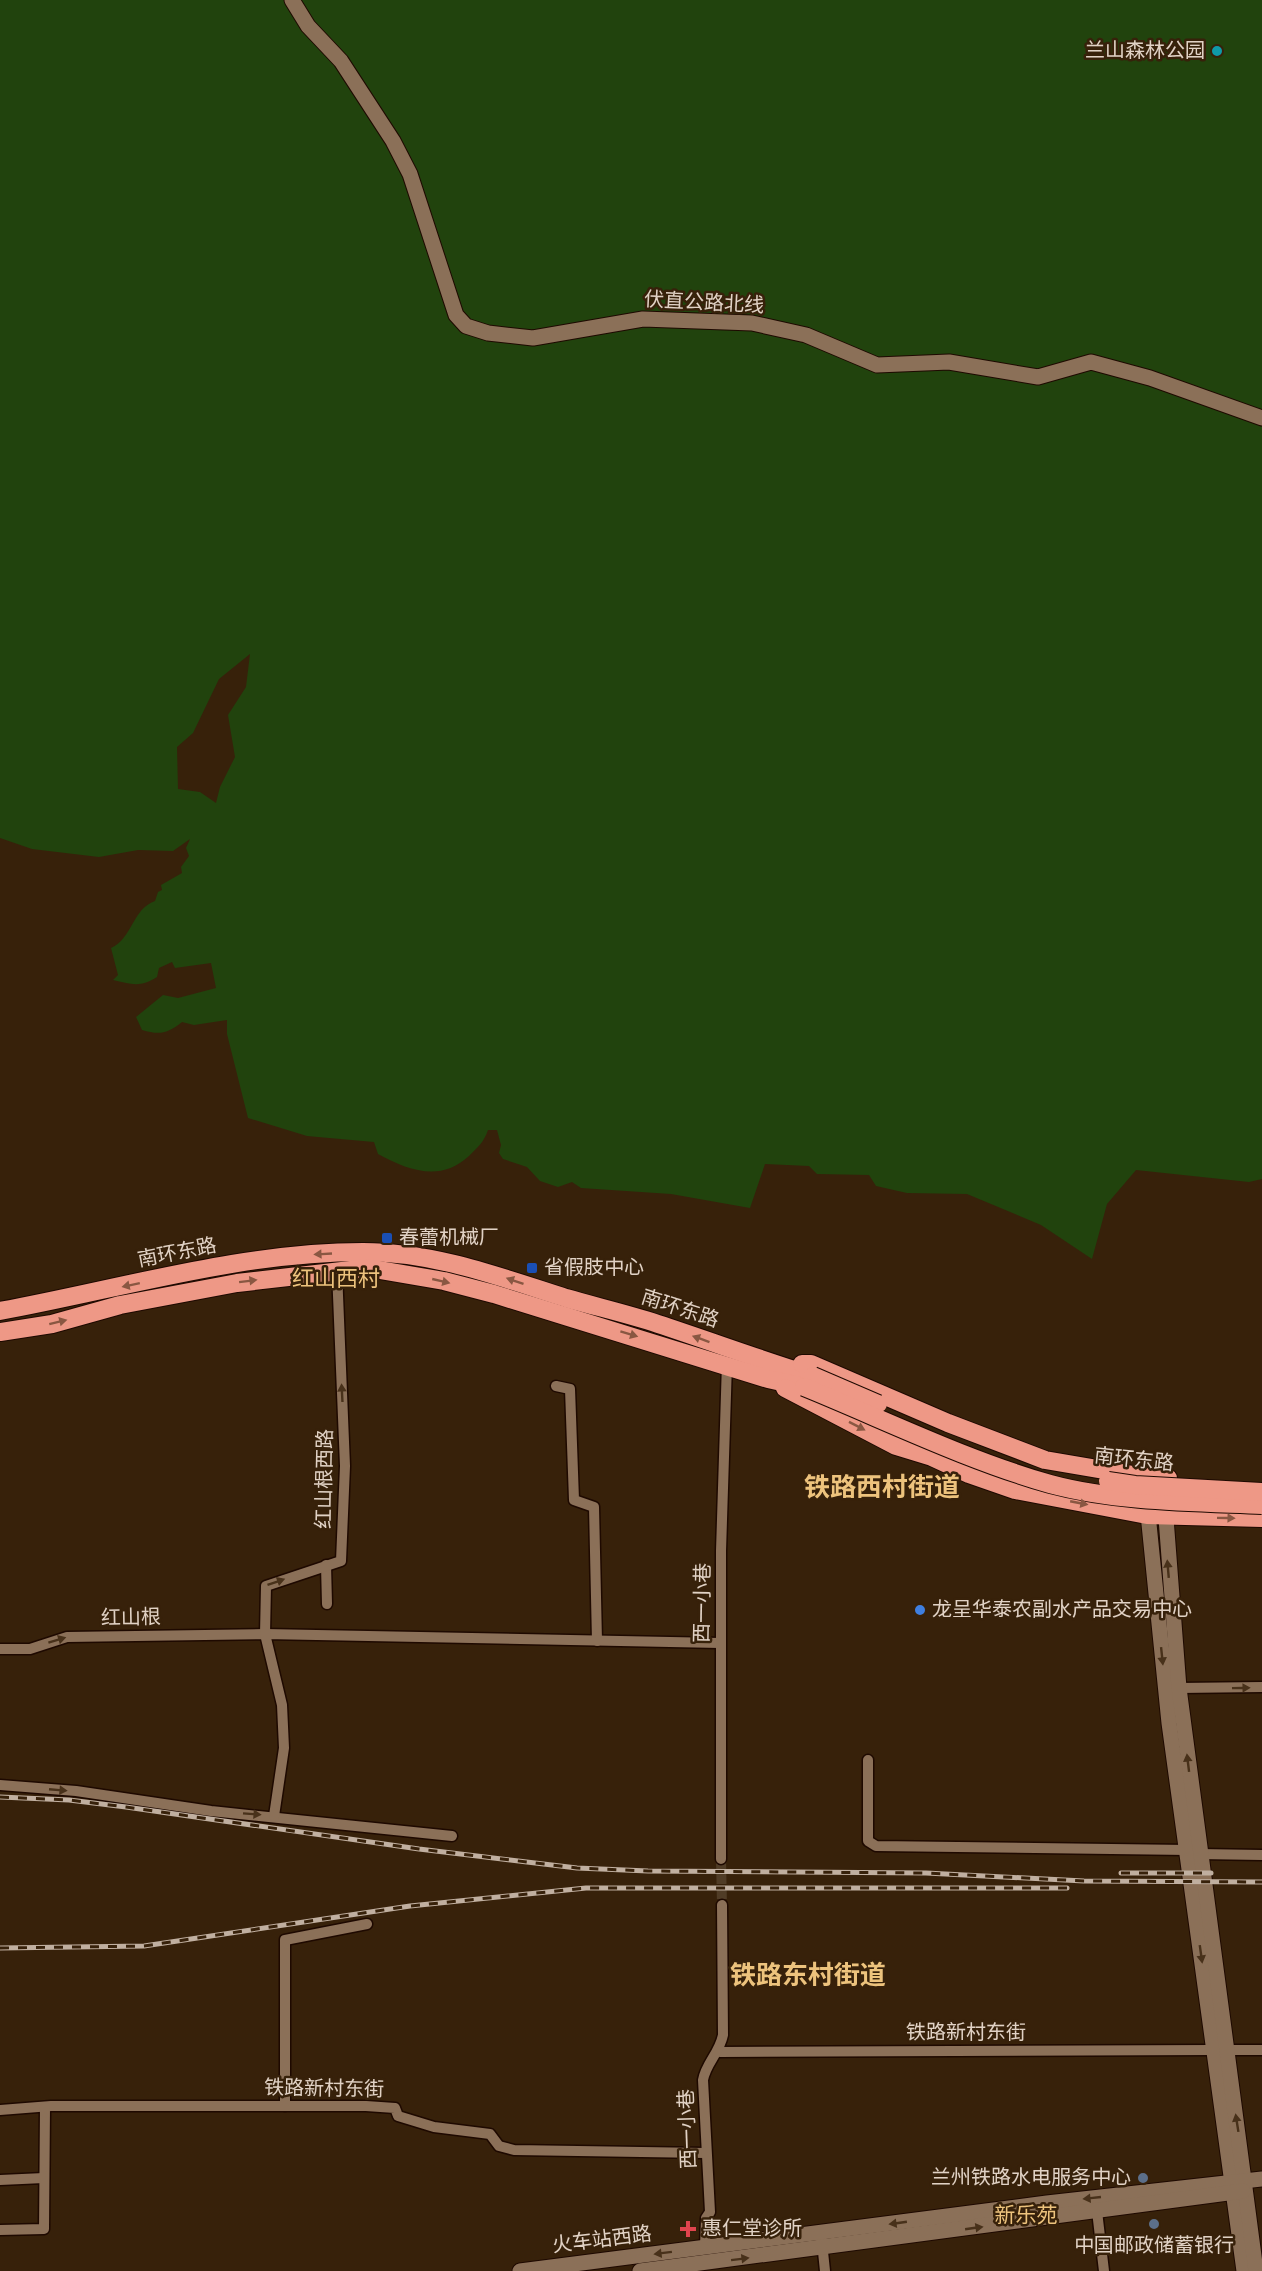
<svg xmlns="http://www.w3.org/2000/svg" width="1262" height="2271" viewBox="0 0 1262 2271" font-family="Spectral,'Noto Sans SC',serif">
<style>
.green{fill:#21430d;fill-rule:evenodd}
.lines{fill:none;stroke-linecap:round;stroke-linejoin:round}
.street-tunnel{stroke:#503c26;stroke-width:10;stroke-dasharray:10 5;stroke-linecap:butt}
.street-casing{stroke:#1e0900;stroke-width:13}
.secondary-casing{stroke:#1e0900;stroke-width:17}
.highway-casing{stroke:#1e0900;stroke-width:20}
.street{stroke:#8b7058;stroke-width:10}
.secondary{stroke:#8b7058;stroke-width:15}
.highway{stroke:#ee9886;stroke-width:18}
.rail-casing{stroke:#c0afa0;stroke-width:5}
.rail{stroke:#37210a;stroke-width:3;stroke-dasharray:9;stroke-linecap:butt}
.highway-bridge-casing{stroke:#1e0900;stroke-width:20;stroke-linecap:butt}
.highway-bridge{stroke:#ee9886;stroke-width:18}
.oneway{fill:#895742}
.oneway2{fill:#48311a}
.culture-dot{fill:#0f9aa8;stroke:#37210a;stroke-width:2}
.transit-dot{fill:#1a4fb4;stroke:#37210a;stroke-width:2}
.shop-dot{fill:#3f7fe0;stroke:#37210a;stroke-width:2}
.service-dot{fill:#5c6f8a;stroke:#37210a;stroke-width:2}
.health-dot{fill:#e0444e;stroke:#37210a;stroke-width:2}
.labels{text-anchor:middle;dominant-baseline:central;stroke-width:5;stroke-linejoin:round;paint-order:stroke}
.poi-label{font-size:20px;fill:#e1d2c5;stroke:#37210a;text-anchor:start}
.street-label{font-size:20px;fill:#e1d2c5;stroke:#37210a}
.neighbourhood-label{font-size:21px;fill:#edc37d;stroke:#37210a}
.quarter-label{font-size:22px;fill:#edc37d;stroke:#37210a}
.district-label{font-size:26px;font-weight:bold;fill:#edc37d;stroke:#37210a}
</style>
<rect width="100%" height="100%" fill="#37210a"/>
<path class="green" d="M0 0H1262V1179L1249 1182 1136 1170 1107 1204 1092 1259 1041 1225 967 1194 907 1193 876 1186 869 1175 817 1174 809 1166 765 1164 750 1208 671 1194 581 1188 572 1182 558 1187 540 1181 527 1167 503 1159 499 1153 501 1145 497 1130H488C484 1142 478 1147 469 1156 441 1182 409 1171 378 1154L374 1142 307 1136 248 1118 227 1034V1020L194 1025 182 1022C167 1034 159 1035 142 1030L136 1017 163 995 178 998 216 988 211 963 175 968 172 962 159 968 157 977C141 988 130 984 113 980L118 975 111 948C133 938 132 909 155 901L158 892 162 890 161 885 182 873 181 867 189 856 186 848 190 839 173 851 138 850 99 857 32 849 0 838ZM250 654 246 687 228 715 235 757 220 787 216 803 200 792 178 789 177 747 193 733 219 679Z"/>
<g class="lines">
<path class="street-tunnel" d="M721 1859 722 1905"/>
<g class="street-casing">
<g id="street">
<path d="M556 1386 570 1389 574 1500 594 1507 597 1641"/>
<path d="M326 1565 327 1604"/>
<path d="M0 1649H30L67 1637 265 1634 720 1643"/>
<path d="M1179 1688 1262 1687"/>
<path d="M868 1760V1841L876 1846 1188 1850"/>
<path d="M0 1785 76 1791 211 1811 452 1836"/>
<path d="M274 1816 284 1748 282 1705 265 1634 266 1586 341 1561 345 1466 337 1271"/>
<path d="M1199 1854 1262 1855"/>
<path d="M721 1859V1551L727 1363"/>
<path d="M1226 2050H1262"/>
<path d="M720 2052 1213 2050"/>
<path d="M285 2106V1940L367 1924"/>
<path d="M0 2110 51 2106H366L395 2108 398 2116 434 2127 490 2134 499 2146 514 2150 705 2153"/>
<path d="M0 2180 44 2178"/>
<path d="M1097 2211 1104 2271"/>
<path d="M0 2230 44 2229 45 2107"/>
<path d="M822 2242 825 2271"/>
<path d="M705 2248 706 2218 710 2212 703 2080C706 2063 719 2054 723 2035L722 1905"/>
</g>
</g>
<g class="secondary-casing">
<g id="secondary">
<path d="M292 0 308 26 341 61 393 141 410 174 456 315 466 326 488 333 533 338 643 319 752 323 806 335 877 365 949 362 1038 377 1091 362 1150 378 1262 418"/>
<path d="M1147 1504 1169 1723 1244 2271"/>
<path d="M1165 1505 1179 1688 1256 2271"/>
<path d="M520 2271 1047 2203 1262 2179"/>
<path d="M640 2271 1243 2191"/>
</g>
</g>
<g class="highway-casing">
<g id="highway">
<path d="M0 1311C120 1289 241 1252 363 1252 434 1252 500 1277 566 1298 597 1307 628 1314 658 1324 710 1341 761 1360 813 1376"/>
<path d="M0 1332 52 1324 120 1305 237 1283 368 1268 444 1281 494 1294 768 1379 804 1387"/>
<path d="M802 1364H811L948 1423 1045 1460 1145 1477 1168 1478"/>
<path d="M785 1388 896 1446 932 1457 969 1474 1015 1490 1147 1515 1262 1518"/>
</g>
</g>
<use href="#street" class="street"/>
<use href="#secondary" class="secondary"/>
<use href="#highway" class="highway"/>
<g class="rail-casing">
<g id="rail">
<path d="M0 1797 69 1800 126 1807 419 1849 577 1868 648 1871 926 1873 1084 1881 1262 1882"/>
<path d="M1121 1873H1211"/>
<path d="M0 1948 144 1946 410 1906 586 1888H1067"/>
</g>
</g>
<use href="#rail" class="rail"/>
<g class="highway-bridge-casing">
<g id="highway-bridge">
<path d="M813 1376 878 1404"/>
<path d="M804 1387C885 1420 966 1460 1050 1484 1117 1502 1192 1502 1262 1505"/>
<path d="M1108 1481 1135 1485 1262 1492"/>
</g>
</g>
<use href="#highway-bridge" class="highway-bridge"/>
</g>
<defs><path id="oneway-solid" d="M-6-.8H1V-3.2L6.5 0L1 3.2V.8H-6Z" transform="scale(1.5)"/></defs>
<g class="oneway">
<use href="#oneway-solid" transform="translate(323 1254) rotate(177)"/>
<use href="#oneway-solid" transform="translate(248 1281) rotate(-7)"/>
<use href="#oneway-solid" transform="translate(441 1281) rotate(13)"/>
<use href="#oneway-solid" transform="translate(515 1281) rotate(-161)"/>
<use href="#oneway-solid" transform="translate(131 1285) rotate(168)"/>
<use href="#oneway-solid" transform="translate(58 1322) rotate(-14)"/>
<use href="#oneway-solid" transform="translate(629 1334) rotate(17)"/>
<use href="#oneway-solid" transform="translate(701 1339) rotate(-160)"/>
<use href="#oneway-solid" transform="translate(857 1426) rotate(27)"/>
<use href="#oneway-solid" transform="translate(1079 1503) rotate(11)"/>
<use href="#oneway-solid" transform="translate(1226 1518) rotate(1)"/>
</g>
<g class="oneway2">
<use href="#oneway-solid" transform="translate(342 1393) rotate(-93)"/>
<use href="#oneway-solid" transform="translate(1168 1569) rotate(-95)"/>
<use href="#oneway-solid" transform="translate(276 1582) rotate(-19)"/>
<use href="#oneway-solid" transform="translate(57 1640) rotate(-17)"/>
<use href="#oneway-solid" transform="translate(1162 1656) rotate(84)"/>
<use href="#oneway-solid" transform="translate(1241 1688) rotate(-1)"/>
<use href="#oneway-solid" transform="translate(1188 1763) rotate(-97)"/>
<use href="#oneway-solid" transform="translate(58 1790) rotate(5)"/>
<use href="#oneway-solid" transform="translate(252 1814) rotate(4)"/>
<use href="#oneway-solid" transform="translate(1201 1954) rotate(82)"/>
<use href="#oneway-solid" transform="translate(1237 2123) rotate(-99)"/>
<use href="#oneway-solid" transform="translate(1092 2198) rotate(174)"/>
<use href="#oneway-solid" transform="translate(898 2223) rotate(172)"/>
<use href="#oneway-solid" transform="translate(974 2228) rotate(-8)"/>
<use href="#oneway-solid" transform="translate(663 2253) rotate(173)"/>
<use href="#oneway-solid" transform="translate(740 2259) rotate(-7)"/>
</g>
<circle class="culture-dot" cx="1217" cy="51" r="6"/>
<g class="transit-dot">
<rect x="381" y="1232" width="12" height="12" rx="3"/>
<rect x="526" y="1262" width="12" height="12" rx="3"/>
</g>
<circle class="shop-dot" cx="920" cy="1610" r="6"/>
<g class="service-dot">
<circle cx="1143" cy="2178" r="6"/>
<circle cx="1154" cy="2224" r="6"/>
</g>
<path class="health-dot" d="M685 2220h6v6h6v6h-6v6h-6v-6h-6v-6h6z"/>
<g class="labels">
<g class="poi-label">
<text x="1205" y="51" text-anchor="end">兰山森林公园</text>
<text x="399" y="1238">春蕾机械厂</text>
<text x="544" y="1268">省假肢中心</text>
<text x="932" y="1610">龙呈华泰农副水产品交易中心</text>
<text x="1131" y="2178" text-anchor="end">兰州铁路水电服务中心</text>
<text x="702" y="2229">惠仁堂诊所</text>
<text x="1154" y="2246" text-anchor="middle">中国邮政储蓄银行</text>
</g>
<g class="street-label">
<text transform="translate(704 303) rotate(3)">伏直公路北线</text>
<text transform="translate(177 1253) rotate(-11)">南环东路</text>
<text transform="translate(680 1309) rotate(18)">南环东路</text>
<text transform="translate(1134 1460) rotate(6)">南环东路</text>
<text transform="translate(325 1479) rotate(-89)">红山根西路</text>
<text transform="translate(703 1603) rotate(-89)">西一小巷</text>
<text transform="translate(131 1618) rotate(-1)">红山根</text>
<text x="966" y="2033">铁路新村东街</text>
<text transform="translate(324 2089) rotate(1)">铁路新村东街</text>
<text transform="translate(688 2129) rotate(-92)">西一小巷</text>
<text transform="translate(602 2240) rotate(-7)">火车站西路</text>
</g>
<g class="neighbourhood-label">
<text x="1026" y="2216">新乐苑</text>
</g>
<g class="quarter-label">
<text x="336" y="1279">红山西村</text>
</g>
<g class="district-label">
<text x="882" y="1488">铁路西村街道</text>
<text x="808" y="1976">铁路东村街道</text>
</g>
</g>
</svg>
